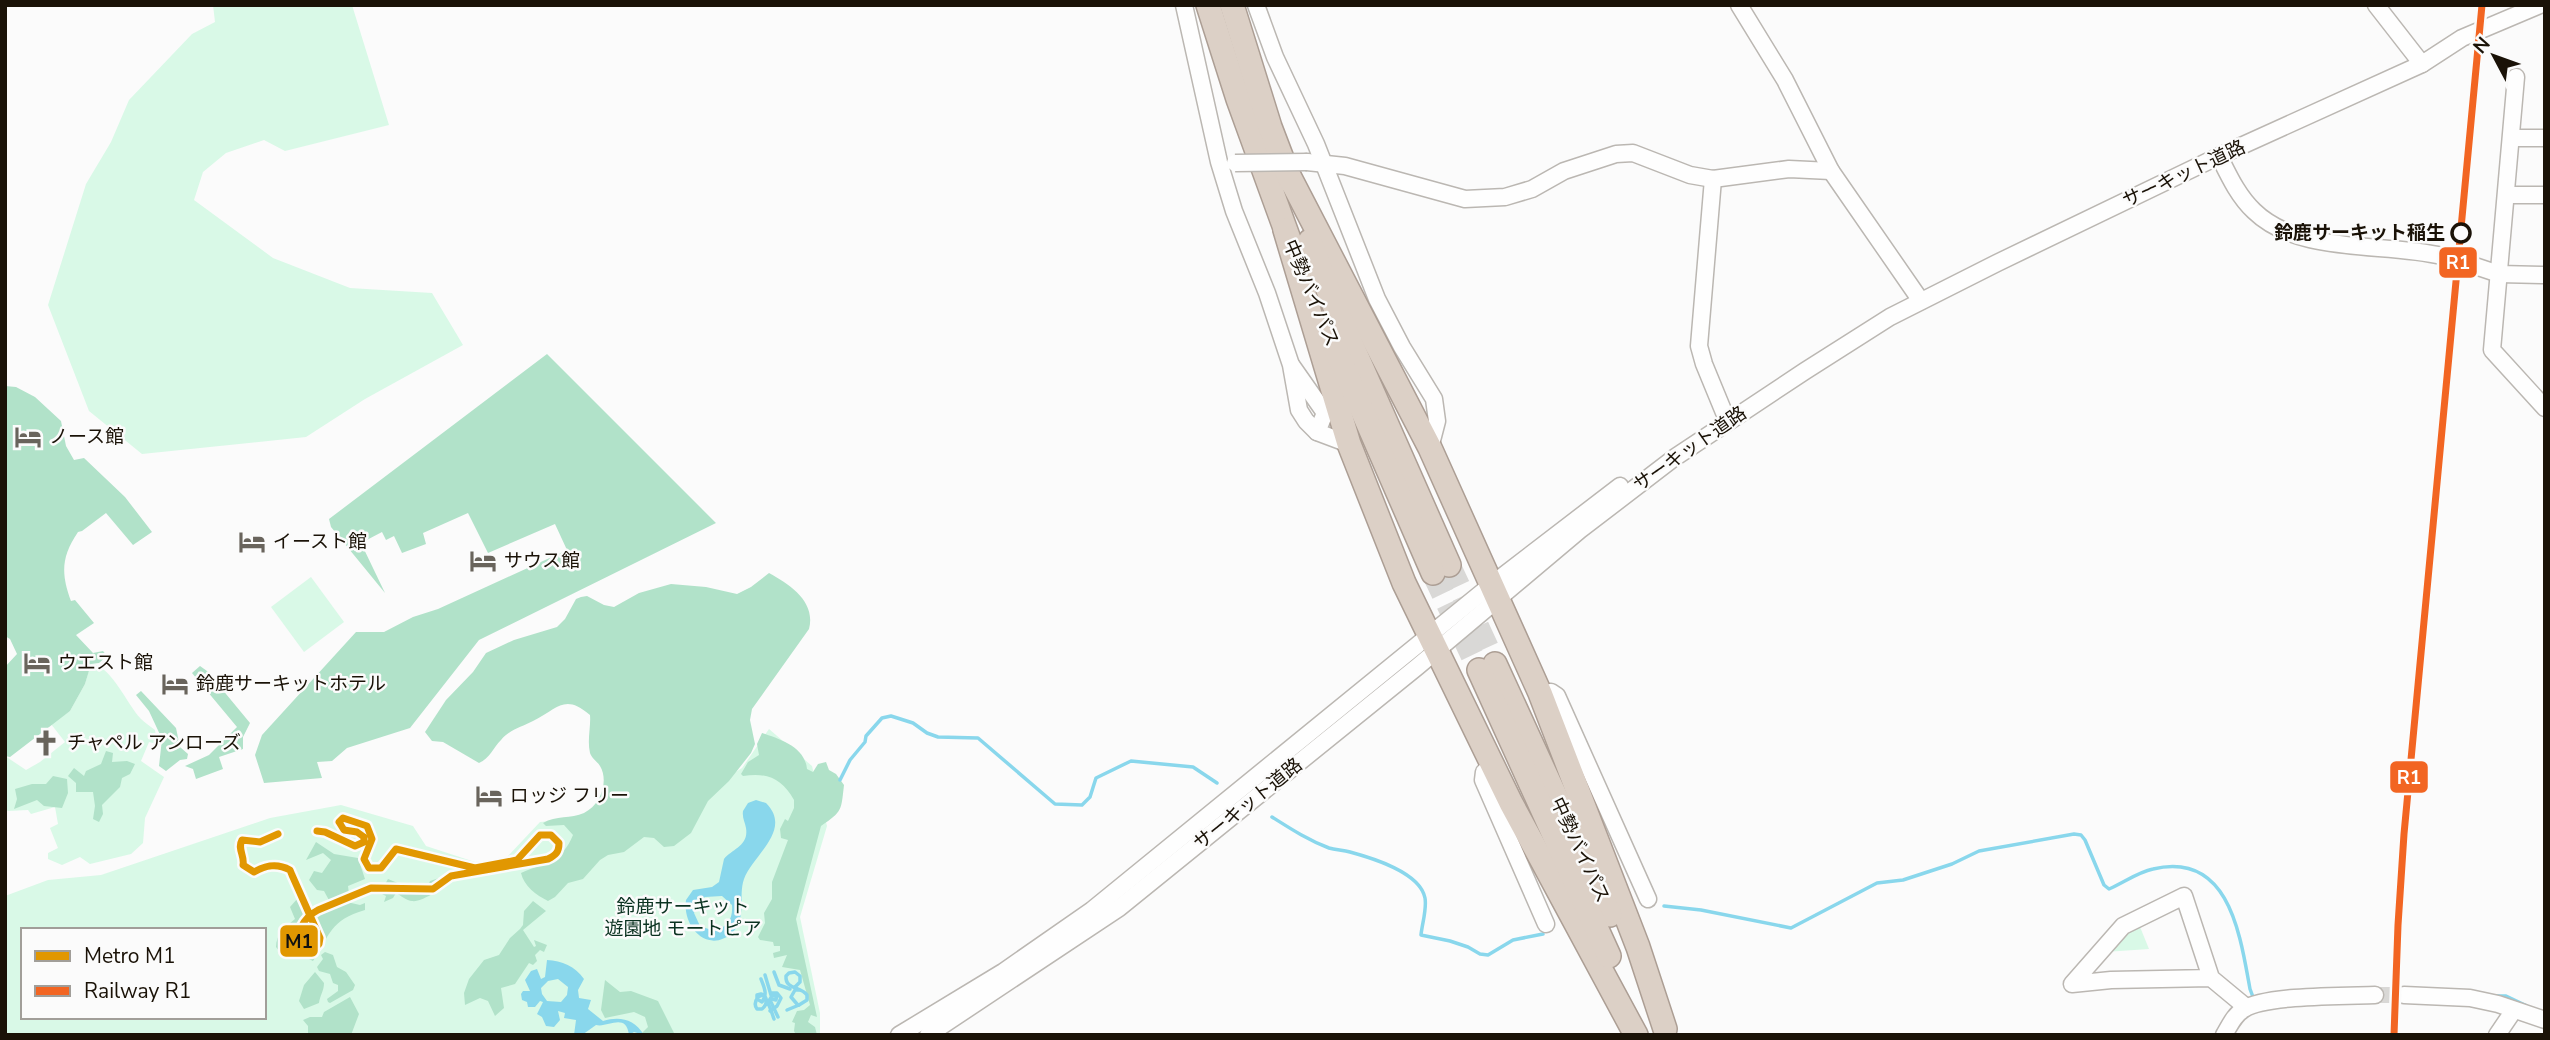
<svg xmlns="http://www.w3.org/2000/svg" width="2550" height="1040" viewBox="0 0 2550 1040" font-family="'Nunito Sans','Noto Sans JP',sans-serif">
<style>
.green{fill:#d9f9e7;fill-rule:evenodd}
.forest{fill:#b1e2c9}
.water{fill:#89d7ec;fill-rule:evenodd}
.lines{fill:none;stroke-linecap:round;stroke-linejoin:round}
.stream{stroke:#89d7ec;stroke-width:3.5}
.minor-tunnel{stroke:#d9d8d6;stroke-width:16;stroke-dasharray:16 8;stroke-linecap:butt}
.highway-tunnel{stroke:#d9d8d6;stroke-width:23;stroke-dasharray:23 11;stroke-linecap:butt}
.minor-casing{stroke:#bbb7b2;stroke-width:19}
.highway-casing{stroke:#ac9e94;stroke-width:26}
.minor{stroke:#fefefe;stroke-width:16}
.highway{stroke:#dcd0c6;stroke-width:23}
.minor-bridge-casing{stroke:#bbb7b2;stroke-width:19;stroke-linecap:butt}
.minor-bridge{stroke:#fefefe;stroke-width:16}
.rail-1-casing{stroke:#fbfbfb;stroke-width:12}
.rail-1{stroke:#f26522;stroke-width:7}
.metro-1-casing{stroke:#fbfbfb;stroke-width:12}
.metro-1{stroke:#e19701;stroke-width:7}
.stop-dot{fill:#fbfbfb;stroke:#1a1207;stroke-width:3.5}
.labels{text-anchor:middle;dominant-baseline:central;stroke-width:5;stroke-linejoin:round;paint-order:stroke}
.street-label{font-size:19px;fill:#1a1207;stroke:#fbfbfb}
.stop-label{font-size:19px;font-weight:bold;fill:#1a1207;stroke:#fbfbfb;text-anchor:end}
.poi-label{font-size:19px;fill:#1a1207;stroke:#fbfbfb;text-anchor:start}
.park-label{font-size:19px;fill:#0a3220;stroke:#fbfbfb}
.line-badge{stroke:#fbfbfb;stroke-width:2.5}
.badge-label{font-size:19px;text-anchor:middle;font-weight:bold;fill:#fff}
.pale-badge-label{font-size:19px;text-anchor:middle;font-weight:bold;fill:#111}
</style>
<rect width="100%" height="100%" fill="#fbfbfb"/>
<g class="green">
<path d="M213 5H352L389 125 285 151 264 140 226 153 203 172 194 200 273 258 350 288 432 293 463 345 365 399 306 437 142 454 89 411 48 305 86 184 111 142 129 100 192 34 215 22Z"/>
<path d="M311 577 344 622 304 652 271 607Z"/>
<path d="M91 663C113 668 126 703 141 719 145 723 150 726 155 730L157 744 149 742 141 761 164 777 145 818 143 843 131 854 90 864 80 857 62 865 48 859V853L58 848 50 828 58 824 55 807 31 814 28 810 8 811 5 809V756L26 770 40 762 65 742 51 724 70 711 85 684Z"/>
<path d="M769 729 812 766 827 826 800 917 820 1013V1035H5V896L48 880 101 875 270 818 341 805 413 826 426 846 475 862 506 858 540 822 600 817 700 794 742 768ZM23 930H264V1017H23Z"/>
<path d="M2138 922 2149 949 2105 952Z"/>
</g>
<g class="forest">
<path d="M547 354 716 523 479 640 410 728 347 748 332 761 317 762 322 778 264 783 255 755 262 735 356 632H384L413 617 438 609 567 550 555 524 488 553 468 513 423 533 426 544 402 553 394 536 386 540 382 532 361 543 385 593 331 527 329 519Z"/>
<path d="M5 386 16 387 35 397 61 421 66 446 74 460 84 458 125 497 152 532 133 545 106 513 82 531 78 532C61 557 61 574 71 601L75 600 94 623 76 635 93 653 103 651 107 656 99 663 91 664 85 684 70 711 10 757 5 756V667L17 654 10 639 5 636Z"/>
<path d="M769 573C791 585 816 602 809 629L752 709 750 720 755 744 751 753 729 781 708 801 691 833 674 846 664 847 654 838 644 837 624 852 608 855 600 860 583 879 568 883 555 897 548 901C536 895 524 886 521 873 546 862 562 862 573 835L564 825 546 826 543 823C556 815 571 819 584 813 601 805 609 781 600 766 597 761 592 759 590 753 587 740 591 727 590 715 564 693 558 709 533 721 522 727 510 729 501 740 493 748 490 758 479 763L443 742 432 741 425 732 446 700 473 672 486 653 514 640 557 627 565 619 576 599 581 597 587 596 604 605 614 607 639 593 671 584 706 587 737 594 751 587Z"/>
<path d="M200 666 207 671 250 723 243 737V749L219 757 223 769 196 779 193 769 185 766 209 755 237 727 192 673Z"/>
<path d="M141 691 176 728 180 747 188 754 187 759 180 760 166 771 159 766 162 739 149 711 136 695Z"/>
<path d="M762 733C780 739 805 747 807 769L813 772 818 764 826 762 829 770 836 774 844 785C841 810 843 811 821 826L796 919 817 1017 811 1015 808 1022 815 1027 817 1035H796L794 1031 795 1023 792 1022 797 1011 804 1010 810 1005 800 970 782 967 787 955 774 958 773 953 780 951V946H774L773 942 760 940 758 937 765 923 764 913 772 899V882L788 840 781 838 780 829 785 819 788 821 794 808V800C782 779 768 772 743 776L741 774 748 762 759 755 757 744Z"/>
<path d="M106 751 113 753 112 762 127 761 135 764 130 774 122 778 120 787 102 805 103 814 99 822 93 819 95 806 93 792H76V783L68 776 74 768 84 776 86 771 101 764Z"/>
<path d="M53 776 67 779 68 793 62 808 44 806 37 800 14 809 17 799 15 789 32 784H46Z"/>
<path d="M316 842 334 854 358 858 365 879 348 886 349 894 330 902 324 891 317 890 309 880 314 871 322 873 331 860 323 853 306 860Z"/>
<path d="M451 870H467L451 879C447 886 421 903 412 901 407 901 400 895 396 893L393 898 384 902 386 896 380 893 388 879 400 884 428 886 430 881 448 875Z"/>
<path d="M298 898 303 909V914L293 933 289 949 283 956 276 947C276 934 285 927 295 919L290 907Z"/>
<path d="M533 901 546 911 523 930 534 947 536 946 534 940 547 945 544 952 540 950 535 955 537 961 533 965 529 963 515 984 501 988 504 1008 495 1016 488 1001 480 998 465 1005 464 993 469 979 484 960 499 955 510 938 520 929 523 925 524 911Z"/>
<path d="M347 902 360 905 365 903V910C330 920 330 935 313 961L303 956C303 950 301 945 301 939 301 916 329 908 347 902Z"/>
<path d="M325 952 333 955 337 967 346 972 355 985 353 990 330 1003 328 1002 327 999 338 991V985L333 983 330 974 319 971 317 967 323 959 321 955Z"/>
<path d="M315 972 324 983C324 991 320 995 319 1003L304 1009 299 1001 304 985Z"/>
<path d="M605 980 620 992 631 991 658 1001 675 1035H640L648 1027 645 1017 634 1012 605 1018 601 1010Z"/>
<path d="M350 997 359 1014 351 1035H308V1026L303 1020 310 1017H322L324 1012Z"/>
</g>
<g class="water">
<path d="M756 800 766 803C793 830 753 855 744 879 738 896 747 918 733 932 709 955 682 928 686 900L693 890 712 887 719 882 724 859C732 849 749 846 746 828 745 822 742 818 743 811L748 803ZM722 896 732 905C733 919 728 927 714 931L700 926 694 913 697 902 705 897Z"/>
<path d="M547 960C562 961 575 966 584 979L578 990 579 998 591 1000 588 1009 603 1021C620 1016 634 1019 644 1035L634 1032 629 1035C626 1012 608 1028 596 1025L582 1035H574L576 1020 564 1018 565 1013 558 1011 560 1020 554 1027 546 1026 542 1017 537 1014 543 1002 540 1001 535 1007H528L527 1002 522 1000 521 994 523 991H530L525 980 531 971 537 969 541 979 545 977ZM558 979 568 987 567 995 561 1002 547 1001 542 994 541 988 548 981Z"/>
</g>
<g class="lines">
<g class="stream">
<path d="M840 780 850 760 865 742 866 736 882 718 891 716 913 723 927 733 938 737 978 738 1055 804 1082 805 1090 797 1096 778 1131 761 1193 767 1217 783"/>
<path d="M1272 817C1291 829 1308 840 1329 848 1336 850 1343 850 1350 852 1372 858 1420 872 1425 898 1427 909 1422 924 1421 935L1450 941 1468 947 1480 954 1488 955 1513 940 1543 934"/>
<path d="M1664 906 1701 910 1791 928 1877 883 1903 880 1952 864 1979 851 2074 834 2081 835 2085 840 2104 885 2109 889C2123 883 2138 872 2153 869 2229 851 2240 934 2250 989L2253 997H2256"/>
<path d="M774 972 779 985 790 989"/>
<path d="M765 975 771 995"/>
<path d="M761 979C764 987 768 994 762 1002L757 999V995L761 994C769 997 767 1005 762 1009H757C754 1005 755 1001 758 997L763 995C769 1002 771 1011 774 1019"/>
<path d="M795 987 800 982V976L795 972 789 973 786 976C785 990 801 986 807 995V1000L799 1005"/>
<path d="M2494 996H2506L2527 1006"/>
<path d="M770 1000 778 1017"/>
<path d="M767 1004 772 996 777 995 776 1000 772 999"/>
<path d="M797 1004 791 997 795 990H799"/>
<path d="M787 1010 799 1005"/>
<path d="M770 1011 777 1006 781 998 777 993H772"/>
</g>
<g class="minor-tunnel">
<path d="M2442 256 2469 264"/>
<path d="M2375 995H2404"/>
</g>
<g class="highway-tunnel">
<path d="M1449 565 1495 664"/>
<path d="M1433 573 1479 670"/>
</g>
<g class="minor-casing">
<g id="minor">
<path d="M1184 5 1219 162 1234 211 1267 293 1291 365 1299 410 1306 421 1317 432 1349 444"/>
<path d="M1256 5 1275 57 1316 144 1377 299 1402 347 1434 399 1437 421 1430 448"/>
<path d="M1739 5 1785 80 1831 171 1921 301"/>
<path d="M2376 5 2422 64"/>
<path d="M2516 77 2492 350 2545 408"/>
<path d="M2512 138H2545"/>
<path d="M2219 156C2229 176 2238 196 2254 211 2299 255 2383 242 2442 256"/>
<path d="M1307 162 1345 166 1465 199 1505 197 1532 189 1564 171 1616 154 1633 153 1690 175 1713 179 1789 169 1831 171"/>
<path d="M1713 179 1699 346 1704 364 1725 415"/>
<path d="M2507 195H2545"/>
<path d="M2469 264 2499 274 2545 275"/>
<path d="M1292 366 1325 413 1317 432"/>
<path d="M1540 693 1551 692 1557 696 1648 899"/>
<path d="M1492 766 1484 772 1483 780 1546 924"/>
<path d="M2211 978 2184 896 2123 926 2072 984 2111 980 2211 978 2246 1007"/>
<path d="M2404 995 2470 998 2498 1004 2545 1020"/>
<path d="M899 1035 1003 972 1092 910 1491 585 1620 486"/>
<path d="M928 1035 1119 908 1417 667 1580 530 1674 458 1805 371 1890 317 1997 263 2219 156 2422 64 2462 38 2540 5"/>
<path d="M2224 1035C2230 1025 2234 1015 2244 1009 2265 995 2347 996 2375 995"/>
<path d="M2497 1035 2514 1010"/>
</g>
</g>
<g class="highway-casing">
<g id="highway">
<path d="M1208 5 1238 99 1290 242"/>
<path d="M1232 5 1270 127 1291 182"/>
<path d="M1287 172 1430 448 1540 693 1638 947 1665 1029"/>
<path d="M1285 230 1349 444 1404 583 1511 803 1636 1035"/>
<path d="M1310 241 1331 298 1449 565"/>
<path d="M1328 332 1433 573"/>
<path d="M1495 664 1610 915"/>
<path d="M1479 670 1609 956"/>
</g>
</g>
<use href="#minor" class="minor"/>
<use href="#highway" class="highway"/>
<g class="minor-bridge-casing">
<path id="minor-bridge" d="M1235 163 1307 162"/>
</g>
<use href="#minor-bridge" class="minor-bridge"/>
<g class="rail-1-casing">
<path id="rail-1" d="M2394 1035 2398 925 2404 834 2482 5"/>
</g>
<use href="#rail-1" class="rail-1"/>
<g class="metro-1-casing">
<path id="metro-1" d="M278 834 260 842 242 840C237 849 245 856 243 865L254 872C266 865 277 863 290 870L292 875 320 938 319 944 310 953 300 949C295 933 303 918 318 910L371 888 433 889 451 876 548 859C556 855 559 852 559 843L551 835H540L517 860 475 868 396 849 381 868H369L364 859 372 839 367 826 343 818 339 822 344 830 357 832 364 837V842L355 846 325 832 317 831"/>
</g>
<use href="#metro-1" class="metro-1"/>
</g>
<defs>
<g id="hotel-bare" transform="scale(2.1)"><path d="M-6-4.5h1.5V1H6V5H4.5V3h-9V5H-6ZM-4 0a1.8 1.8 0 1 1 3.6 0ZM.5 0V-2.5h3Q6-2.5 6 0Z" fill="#69645c" stroke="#fbfbfb" stroke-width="2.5" paint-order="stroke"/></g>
<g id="church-bare" transform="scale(2.1)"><path d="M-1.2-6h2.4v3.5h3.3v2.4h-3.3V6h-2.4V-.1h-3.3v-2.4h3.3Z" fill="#69645c" stroke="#fbfbfb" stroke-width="2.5" paint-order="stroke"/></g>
</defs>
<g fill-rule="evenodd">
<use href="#hotel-bare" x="28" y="437"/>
<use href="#hotel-bare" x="252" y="542"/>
<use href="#hotel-bare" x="483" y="561"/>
<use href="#hotel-bare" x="37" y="663"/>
<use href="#hotel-bare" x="175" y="684"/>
<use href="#church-bare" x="46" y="743"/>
<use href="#hotel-bare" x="489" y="796"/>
</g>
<circle class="stop-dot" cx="2461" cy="233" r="9"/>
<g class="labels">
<g class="street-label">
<text transform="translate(2184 174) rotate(-25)">サーキット道路</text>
<text transform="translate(1311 293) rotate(67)">中勢バイパス</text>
<text transform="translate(1690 449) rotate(-35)">サーキット道路</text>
<text transform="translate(1248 804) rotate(-39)">サーキット道路</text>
<text transform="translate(1580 850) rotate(65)">中勢バイパス</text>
</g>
<g class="stop-label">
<text x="2445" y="233">鈴鹿サーキット稲生</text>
</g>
<g class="poi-label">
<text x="49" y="437">ノース館</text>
<text x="273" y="542">イースト館</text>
<text x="504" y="561">サウス館</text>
<text x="58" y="663">ウエスト館</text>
<text x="196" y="684">鈴鹿サーキットホテル</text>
<text x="67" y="743">チャペル アンローズ</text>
<text x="510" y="796">ロッジ フリー</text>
</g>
<g class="park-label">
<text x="683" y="907">鈴鹿サーキット<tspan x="683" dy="22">遊園地 モートピア</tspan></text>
</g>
</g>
<g class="line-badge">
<rect x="2438" y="246" width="40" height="33" rx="7" fill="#f26522"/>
<rect x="2389" y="760" width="40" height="34" rx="7" fill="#f26522"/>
<rect x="279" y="924" width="40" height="34" rx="7" fill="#e19701"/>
</g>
<g class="badge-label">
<text x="2458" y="269">R1</text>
<text x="2409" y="784">R1</text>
</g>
<g class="pale-badge-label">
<text x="299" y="948">M1</text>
</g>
<rect width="2550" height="1040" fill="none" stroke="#1a1207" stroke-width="14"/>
<rect x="21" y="928" width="245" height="91" fill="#fbfbfb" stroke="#a19e99" stroke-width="2"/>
<rect x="35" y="951" width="35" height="10" fill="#e19701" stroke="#a19e99" stroke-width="2"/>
<text x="84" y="963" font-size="21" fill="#1a1207">Metro M1</text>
<rect x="35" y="986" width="35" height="10" fill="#f26522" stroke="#a19e99" stroke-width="2"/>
<text x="84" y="998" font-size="21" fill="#1a1207">Railway R1</text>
<g transform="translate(2494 56) rotate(311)" stroke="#fbfbfb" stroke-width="5" paint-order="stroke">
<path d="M0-5L12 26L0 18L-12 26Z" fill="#1a1207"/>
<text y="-10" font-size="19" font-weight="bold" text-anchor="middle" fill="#1a1207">N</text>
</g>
</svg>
